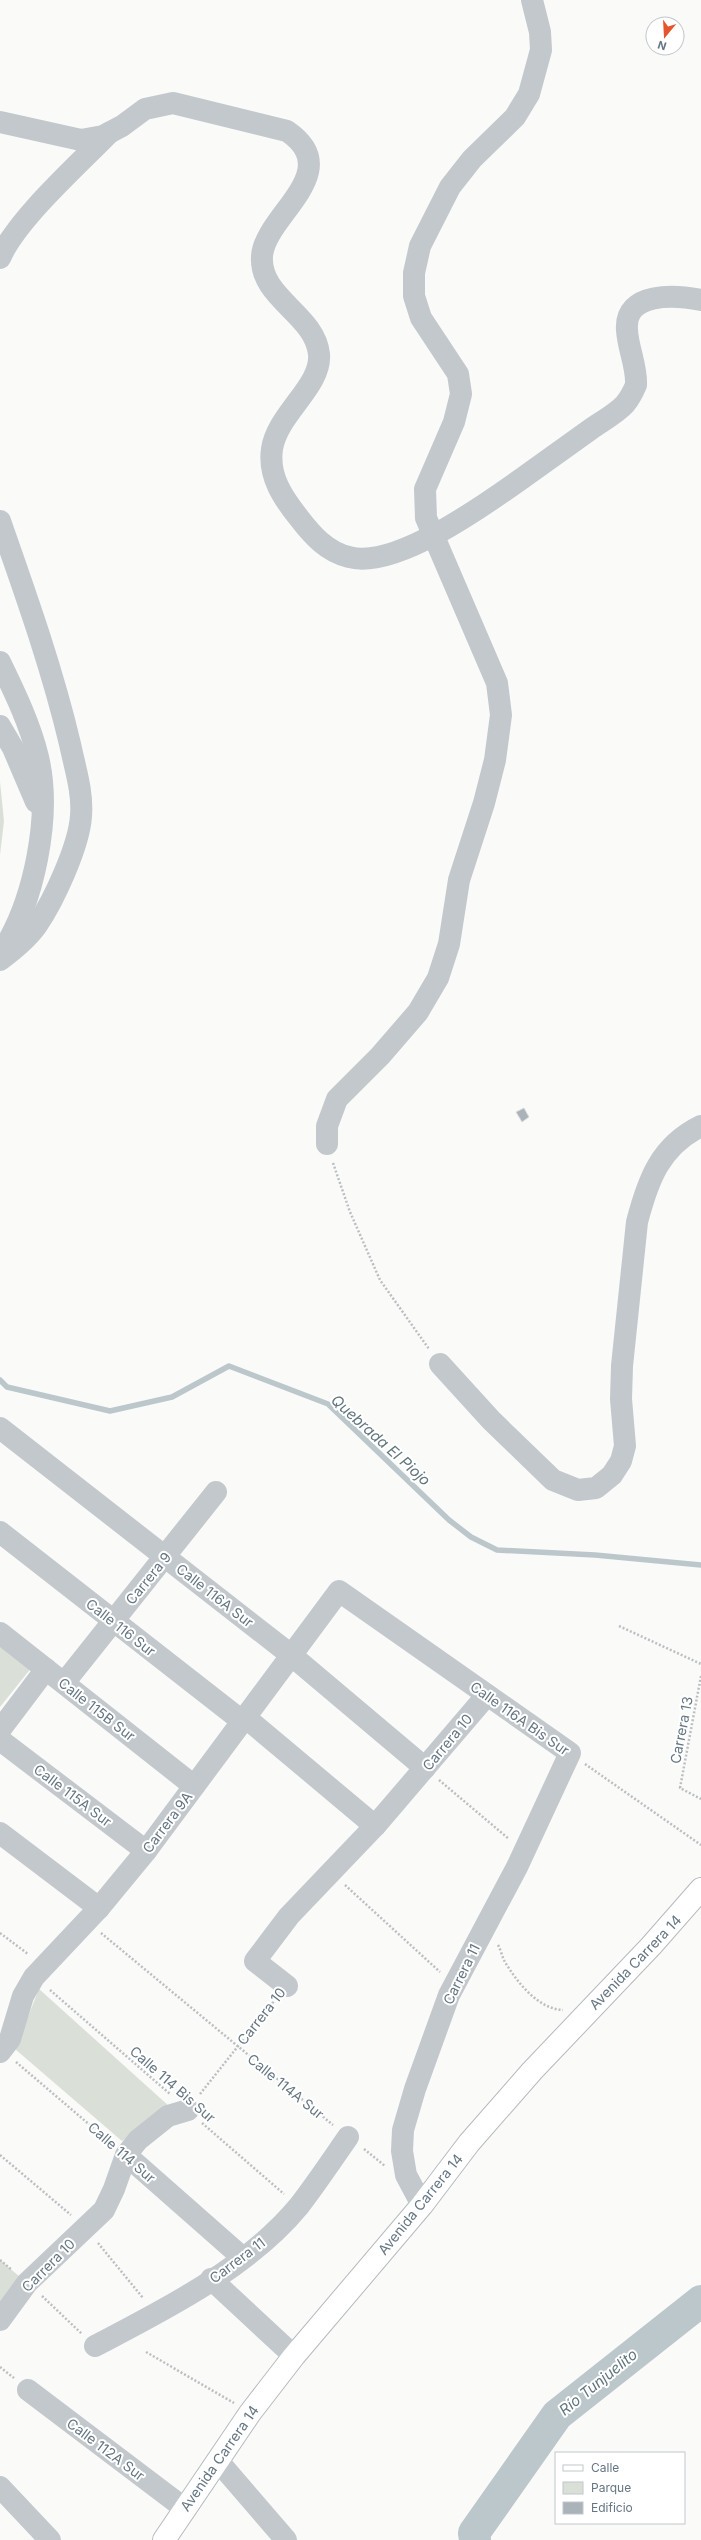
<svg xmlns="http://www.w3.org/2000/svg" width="701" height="2540" viewBox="0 0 701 2540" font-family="Inter,sans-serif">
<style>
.green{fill:#dadfd7}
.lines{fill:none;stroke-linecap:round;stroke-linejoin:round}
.stream{stroke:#bbc7cb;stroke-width:5.5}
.river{stroke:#bbc7cb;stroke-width:32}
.building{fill:#aab3b9;stroke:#dcdcda}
.major-casing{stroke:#b5babe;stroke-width:24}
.path{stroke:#bbbfc2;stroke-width:2.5;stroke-dasharray:2 2;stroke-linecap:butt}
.minor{stroke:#c3c8cc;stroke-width:22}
.major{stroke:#fff;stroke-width:22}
.labels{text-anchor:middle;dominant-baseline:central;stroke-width:4;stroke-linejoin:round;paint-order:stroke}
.street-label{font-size:14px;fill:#657683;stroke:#fff}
.water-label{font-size:15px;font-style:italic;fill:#60757c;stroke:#fff}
</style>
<rect width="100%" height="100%" fill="#fafaf8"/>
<g class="green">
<path d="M0 782 4 821 0 855Z"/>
<path d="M0 1642 32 1667 0 1707Z"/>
<path d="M39 1989 170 2107 122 2141 15 2049Z"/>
<path d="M0 2260 27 2283 0 2320Z"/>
</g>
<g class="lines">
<path class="stream" d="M0 1380 7 1387 110 1411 172 1397 229 1366 328 1404 449 1520 471 1537 497 1550 595 1555 701 1565"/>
<path class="river" d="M475 2540 474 2533 557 2415 701 2301"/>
</g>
<path class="building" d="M524 1108 529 1117 522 1122 516 1112Z"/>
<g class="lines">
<g class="major-casing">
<path id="major" d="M164 2540 250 2413 294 2356 422 2205 469 2143 532 2071 651 1946 701 1889"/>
</g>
<g class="path">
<path d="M333 1163 350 1212 380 1280 429 1349"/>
<path d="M619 1626 701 1664"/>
<path d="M701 1676 680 1788 701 1799"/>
<path d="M585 1764 701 1845"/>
<path d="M439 1780 509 1839"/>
<path d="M345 1885 440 1972"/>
<path d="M0 1933 28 1954"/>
<path d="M101 1933 333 2125"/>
<path d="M498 1945C501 1950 502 1957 505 1962 517 1982 538 2009 563 2010"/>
<path d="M50 1990 170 2094"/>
<path d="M16 2062 111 2143"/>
<path d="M200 2094 274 2001"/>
<path d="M202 2123 284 2194"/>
<path d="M364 2149 385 2166"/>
<path d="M0 2155 71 2215"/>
<path d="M98 2243 143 2298"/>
<path d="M0 2260 12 2270"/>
<path d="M42 2296 82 2334"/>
<path d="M146 2352 234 2403"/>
<path d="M0 2367 14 2378"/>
</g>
<g class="minor">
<path d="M0 122 81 140 103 136 122 126 145 109 173 103 287 131C347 172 265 215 262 256 259 298 315 314 319 354 322 386 277 414 272 449 268 476 283 498 299 518 312 535 327 552 349 557 395 570 486 504 524 477 546 461 569 445 591 429 602 421 616 414 625 404 630 398 633 392 636 385 637 366 628 349 627 330 624 291 676 295 701 300"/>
<path d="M0 258C17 219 78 165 109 133"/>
<path d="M0 521C26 595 52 668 70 744 75 768 83 792 81 816 79 846 54 900 37 925 27 939 13 950 0 960"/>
<path d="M0 662C15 693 30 724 38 757 52 816 34 903 1 953"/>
<path d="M0 726 13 748 36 802"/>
<path d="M327 1144V1126L337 1099 380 1056 418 1012 438 978 449 944 459 880 484 803 495 760 501 715 497 683 426 518 425 489 454 422 461 394 458 374 421 318 414 296V273L420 246 450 187 472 159 515 117 529 94 541 50 540 32 532 0"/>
<path d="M440 1364 491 1420 553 1480 578 1490 596 1488 612 1475 621 1461 625 1446 621 1399 622 1366 637 1222C648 1180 660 1146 701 1126"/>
<path d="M0 1428 291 1655 425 1768"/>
<path d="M0 1532 242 1721"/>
<path d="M0 1633 194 1786"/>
<path d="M64 1683 216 1492"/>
<path d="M245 1717 375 1826"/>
<path d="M0 1730 46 1669"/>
<path d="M0 1740 146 1851"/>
<path d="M0 1833 99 1908"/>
<path d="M287 1986 255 1961 289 1916 375 1826 487 1695"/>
<path d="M0 2052 10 2039 23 1996 34 1977 99 1908 146 1851 339 1591 570 1753 517 1867 449 1995 415 2089 403 2130 402 2151 406 2175 422 2205"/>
<path d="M126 2155 243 2258"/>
<path d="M211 2279 294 2356"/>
<path d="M0 2320 27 2283 104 2210 114 2189 126 2155 138 2140 168 2116 188 2110"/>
<path d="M95 2346C164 2310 248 2268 299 2206 316 2184 332 2160 348 2137"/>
<path d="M28 2390 184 2508"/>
<path d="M218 2461 286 2540"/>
<path d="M0 2487 50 2540"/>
</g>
<use href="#major" class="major"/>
</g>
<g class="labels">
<g class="street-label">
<text transform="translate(148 1578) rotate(-51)">Carrera 9</text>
<text transform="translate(215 1595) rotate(38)">Calle 116A Sur</text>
<text transform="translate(121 1627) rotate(38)">Calle 116 Sur</text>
<text transform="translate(97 1709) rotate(38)">Calle 115B Sur</text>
<text transform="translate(520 1718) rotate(35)">Calle 116A Bis Sur</text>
<text transform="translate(681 1730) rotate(-79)">Carrera 13</text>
<text transform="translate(447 1742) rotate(-50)">Carrera 10</text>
<text transform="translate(73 1795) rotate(37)">Calle 115A Sur</text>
<text transform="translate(167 1822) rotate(-53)">Carrera 9A</text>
<text transform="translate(635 1962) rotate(-46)">Avenida Carrera 14</text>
<text transform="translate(461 1974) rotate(-64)">Carrera 11</text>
<text transform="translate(261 2016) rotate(-52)">Carrera 10</text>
<text transform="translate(173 2084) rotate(41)">Calle 114 Bis Sur</text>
<text transform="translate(286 2086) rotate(39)">Calle 114A Sur</text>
<text transform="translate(122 2152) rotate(41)">Calle 114 Sur</text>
<text transform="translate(420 2204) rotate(-51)">Avenida Carrera 14</text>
<text transform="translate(237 2260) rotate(-37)">Carrera 11</text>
<text transform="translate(48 2265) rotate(-45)">Carrera 10</text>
<text transform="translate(106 2449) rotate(37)">Calle 112A Sur</text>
<text transform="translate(219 2458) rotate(-55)">Avenida Carrera 14</text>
</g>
<g class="water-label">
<text transform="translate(381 1440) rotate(42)">Quebrada El Piojo</text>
<text transform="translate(598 2382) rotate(-39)">Río Tunjuelito</text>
</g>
</g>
<rect x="555" y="2452" width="130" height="72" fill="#ffffff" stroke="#c1c8cd"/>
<rect x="563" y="2465" width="20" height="6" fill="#ffffff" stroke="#c1c8cd"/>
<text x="591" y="2472" font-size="12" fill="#657683">Calle</text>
<rect x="563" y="2482" width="20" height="12" fill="#dadfd7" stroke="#c1c8cd"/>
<text x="591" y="2492" font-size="12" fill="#657683">Parque</text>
<rect x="563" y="2502" width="20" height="12" fill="#aab3b9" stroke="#c1c8cd"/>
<text x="591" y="2512" font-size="12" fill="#657683">Edificio</text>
<g transform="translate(665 36) rotate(198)"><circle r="19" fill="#ffffff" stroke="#c1c8cd"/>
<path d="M0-3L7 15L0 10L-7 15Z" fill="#e4572e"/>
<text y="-6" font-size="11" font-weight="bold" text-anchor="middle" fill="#657683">N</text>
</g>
</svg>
